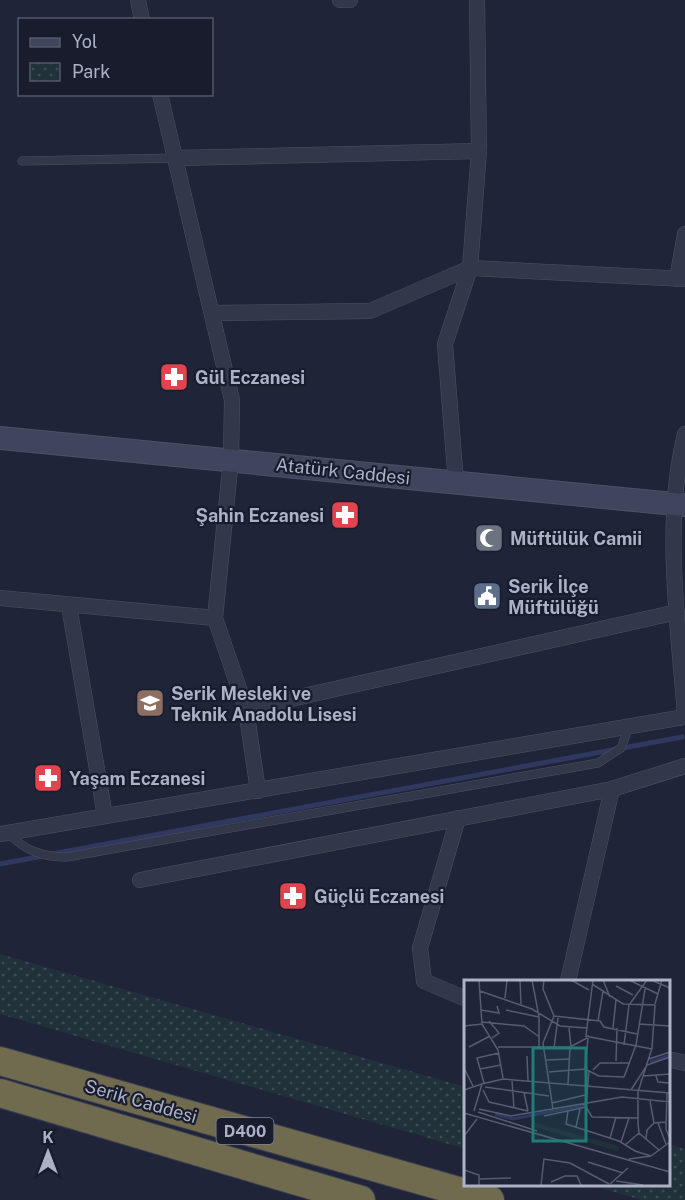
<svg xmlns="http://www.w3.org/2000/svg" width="685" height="1200" viewBox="0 0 685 1200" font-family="'Public Sans',sans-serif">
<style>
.park{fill:url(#park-dots)}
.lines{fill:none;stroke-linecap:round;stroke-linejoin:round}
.stream{stroke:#2f395f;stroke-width:5}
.lane-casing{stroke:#4d5164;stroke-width:9}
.street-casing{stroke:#4d5164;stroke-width:16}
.secondary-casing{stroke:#4d5164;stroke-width:24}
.highway-casing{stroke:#3a3e50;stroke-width:30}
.lane{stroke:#323749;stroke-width:8}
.street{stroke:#323749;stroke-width:15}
.secondary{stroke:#40445c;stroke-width:22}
.highway{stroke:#706a4f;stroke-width:28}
.labels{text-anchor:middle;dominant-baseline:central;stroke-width:4.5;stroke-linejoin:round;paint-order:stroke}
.shield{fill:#181c2d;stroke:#808498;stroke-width:1.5}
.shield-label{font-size:16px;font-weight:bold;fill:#acb1c6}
.poi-label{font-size:18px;font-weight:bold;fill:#acb1c6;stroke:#181c2d;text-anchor:start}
.street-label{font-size:18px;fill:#acb1c6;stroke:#181c2d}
.inset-river{fill:none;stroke:#2f395f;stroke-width:3}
.inset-road{fill:none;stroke:#575c71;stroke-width:1.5}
.view{fill:#1f7c77;fill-opacity:0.15;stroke:#1f7c77;stroke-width:3}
.inset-edge{fill:none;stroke:#acb1c6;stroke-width:3}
</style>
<defs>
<pattern id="park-dots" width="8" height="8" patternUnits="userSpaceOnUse" patternTransform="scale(1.5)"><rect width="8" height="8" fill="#21313a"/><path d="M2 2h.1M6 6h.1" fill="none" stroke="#3f4c55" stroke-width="1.8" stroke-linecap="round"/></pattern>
</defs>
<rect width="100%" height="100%" fill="#1f2439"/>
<g class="park">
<path d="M0 954 466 1087V1149L0 1014Z"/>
<path d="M669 1144 685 1149V1200H642L586 1184H668Z"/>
</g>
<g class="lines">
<g class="stream">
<path d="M52 854 682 737"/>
<path d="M0 864 43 856"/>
</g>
<g class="lane-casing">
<g id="lane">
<path d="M22 161 175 158"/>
<path d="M8 833C25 851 43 857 67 857L598 763 621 748 629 727"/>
</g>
</g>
<g class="street-casing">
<g id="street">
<path d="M138 0 142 20"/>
<path d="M340 0H350"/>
<path d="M160 94 232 400 231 459 215 618 246 709 258 791"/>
<path d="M175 158 479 151"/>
<path d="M677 279 685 234"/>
<path d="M213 313 370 311 470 268 685 279"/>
<path d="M685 434C663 522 678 624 685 714"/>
<path d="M456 483 445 344 470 268 479 151 477 0"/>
<path d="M0 598 215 618"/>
<path d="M69 606 105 816"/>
<path d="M246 709 677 612"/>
<path d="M458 818 420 948 424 981 466 999"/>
<path d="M0 834 685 717"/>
<path d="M140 880 612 789 685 766"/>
<path d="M568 981 612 789"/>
<path d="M668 1059 685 1063"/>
</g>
</g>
<g class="secondary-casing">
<path id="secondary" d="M0 438 685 505"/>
</g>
<g class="highway-casing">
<g id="highway">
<path d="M0 1061 490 1200"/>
<path d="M0 1093 361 1200"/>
</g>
</g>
<use href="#lane" class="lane"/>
<use href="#street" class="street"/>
<use href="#secondary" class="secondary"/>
<use href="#highway" class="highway"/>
</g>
<defs>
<g id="pharmacy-square" transform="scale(1.5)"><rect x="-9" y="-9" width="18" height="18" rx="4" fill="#e0444e" stroke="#181c2d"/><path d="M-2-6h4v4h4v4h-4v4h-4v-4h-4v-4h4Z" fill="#fff"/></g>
<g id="mosque-square" transform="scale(1.5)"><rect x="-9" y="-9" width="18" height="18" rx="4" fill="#6b7280" stroke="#181c2d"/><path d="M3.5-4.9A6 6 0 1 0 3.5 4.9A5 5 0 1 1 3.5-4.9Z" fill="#fff"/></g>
<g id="civic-square" transform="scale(1.5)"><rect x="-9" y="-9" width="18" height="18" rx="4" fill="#5c6f8a" stroke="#181c2d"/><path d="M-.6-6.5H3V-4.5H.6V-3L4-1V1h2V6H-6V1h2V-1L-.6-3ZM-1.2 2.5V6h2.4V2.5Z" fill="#fff"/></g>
<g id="school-square" transform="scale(1.5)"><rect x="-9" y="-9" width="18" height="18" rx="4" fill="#8d6e63" stroke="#181c2d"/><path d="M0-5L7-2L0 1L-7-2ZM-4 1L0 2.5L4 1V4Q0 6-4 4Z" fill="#fff"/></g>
</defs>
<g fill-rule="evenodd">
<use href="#pharmacy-square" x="174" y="377"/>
<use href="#pharmacy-square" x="345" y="515"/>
<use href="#mosque-square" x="489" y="538"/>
<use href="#civic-square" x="487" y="596"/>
<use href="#school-square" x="150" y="703"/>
<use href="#pharmacy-square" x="48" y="778"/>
<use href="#pharmacy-square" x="293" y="896"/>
</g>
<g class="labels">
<rect class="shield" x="216.5" y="1118" width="57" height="26" rx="4.5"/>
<g class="shield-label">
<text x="245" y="1131">D400</text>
</g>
<g class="poi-label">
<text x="195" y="377">Gül Eczanesi</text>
<text x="324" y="515" text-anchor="end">Şahin Eczanesi</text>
<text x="510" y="538">Müftülük Camii</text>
<text x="508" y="586">Serik İlçe<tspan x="508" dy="21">Müftülüğü</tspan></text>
<text x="171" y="693">Serik Mesleki ve<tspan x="171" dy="21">Teknik Anadolu Lisesi</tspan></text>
<text x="69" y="778">Yaşam Eczanesi</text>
<text x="314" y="896">Güçlü Eczanesi</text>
</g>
<g class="street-label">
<text transform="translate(343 471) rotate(6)">Atatürk Caddesi</text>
<text transform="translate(141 1101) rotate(16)">Serik Caddesi</text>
</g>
</g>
<g transform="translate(464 980)">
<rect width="206" height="206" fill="#1f2439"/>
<path d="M68 142 155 166 154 171 66 146Z" fill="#21313a"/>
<path class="inset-river" d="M186 82 206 75M31 134 49 139 121 125"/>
<path class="inset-road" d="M15 0 18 44 34 70 39 98M56 0 57 24M80 0 79 9 90 36 79 63 89 129M107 0 125 10M139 0 146 17M165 0 194 14M187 0 206 8M128 4 159 24 191 25M152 6 169 15M16 11 68 29 96 46 123 48M41 18 43 0M191 24 198 0M191 25 188 68 174 112V143L175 153 195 170M17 30 35 33 33 26M42 30 75 37 68 0M90 36 136 41 140 47 173 54M75 37V67M25 41 35 53 28 58M134 41 139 11M18 42 60 46 74 56M175 44 206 46M0 46 18 44M105 48 107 67M149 48 152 20M122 55 129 0M125 56H121L188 69M160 65 165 25 183 0M5 67 26 56M34 67H106L123 58M90 68 94 38M63 76 64 101M185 79 206 72M82 80 106 79M152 81 153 48M0 88 9 106M16 89 37 85M121 89 124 58M125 90 122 127 128 137M129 90 136 83H166M85 92 121 89 135 96 160 97 172 65 181 9M179 96 206 94M192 96 194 102 206 103M48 101 50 128M20 103 13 78 35 73M104 104 106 67M21 107 85 116M0 110 18 104M19 110 25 122 64 131M167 110 183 85 206 77M60 113 64 131M203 113 202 149 206 159M186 121 190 143M88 123 121 115M15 129 47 136 158 117 206 122M10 131 18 104 39 99 206 113M104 131 102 144 155 161 171 171 187 176 206 162M14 132 73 151M0 133 206 192M80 136 122 127M128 137 174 138M194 143 202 164M112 147 116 129M0 156 13 139M146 158 152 137M182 159 183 150 190 143 202 142M157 162 165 138M161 165 175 153M165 179 187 176M124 182 159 193M0 190 15 195V205M16 199 47 198M152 201 179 205M87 202 101 196H113L117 205M146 204 164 188M77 205 80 179 106 183 145 204"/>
<path class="view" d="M69 68H122V161H69Z"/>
<rect width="206" height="206" class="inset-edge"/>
</g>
<rect x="18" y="18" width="195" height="78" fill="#181c2d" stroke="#53586a" stroke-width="1.5"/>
<rect x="30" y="38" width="30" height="9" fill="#40445c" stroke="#53586a" stroke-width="1.5"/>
<text x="72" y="48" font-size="18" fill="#acb1c6">Yol</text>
<rect x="30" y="63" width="30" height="18" fill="url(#park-dots)" stroke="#53586a" stroke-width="1.5"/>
<text x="72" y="78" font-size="18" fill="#acb1c6">Park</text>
<g transform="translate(48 1152)" stroke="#181c2d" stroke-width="4.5" paint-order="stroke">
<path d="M0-4.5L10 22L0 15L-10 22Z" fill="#acb1c6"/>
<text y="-9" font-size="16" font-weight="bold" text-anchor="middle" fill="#acb1c6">K</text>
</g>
</svg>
